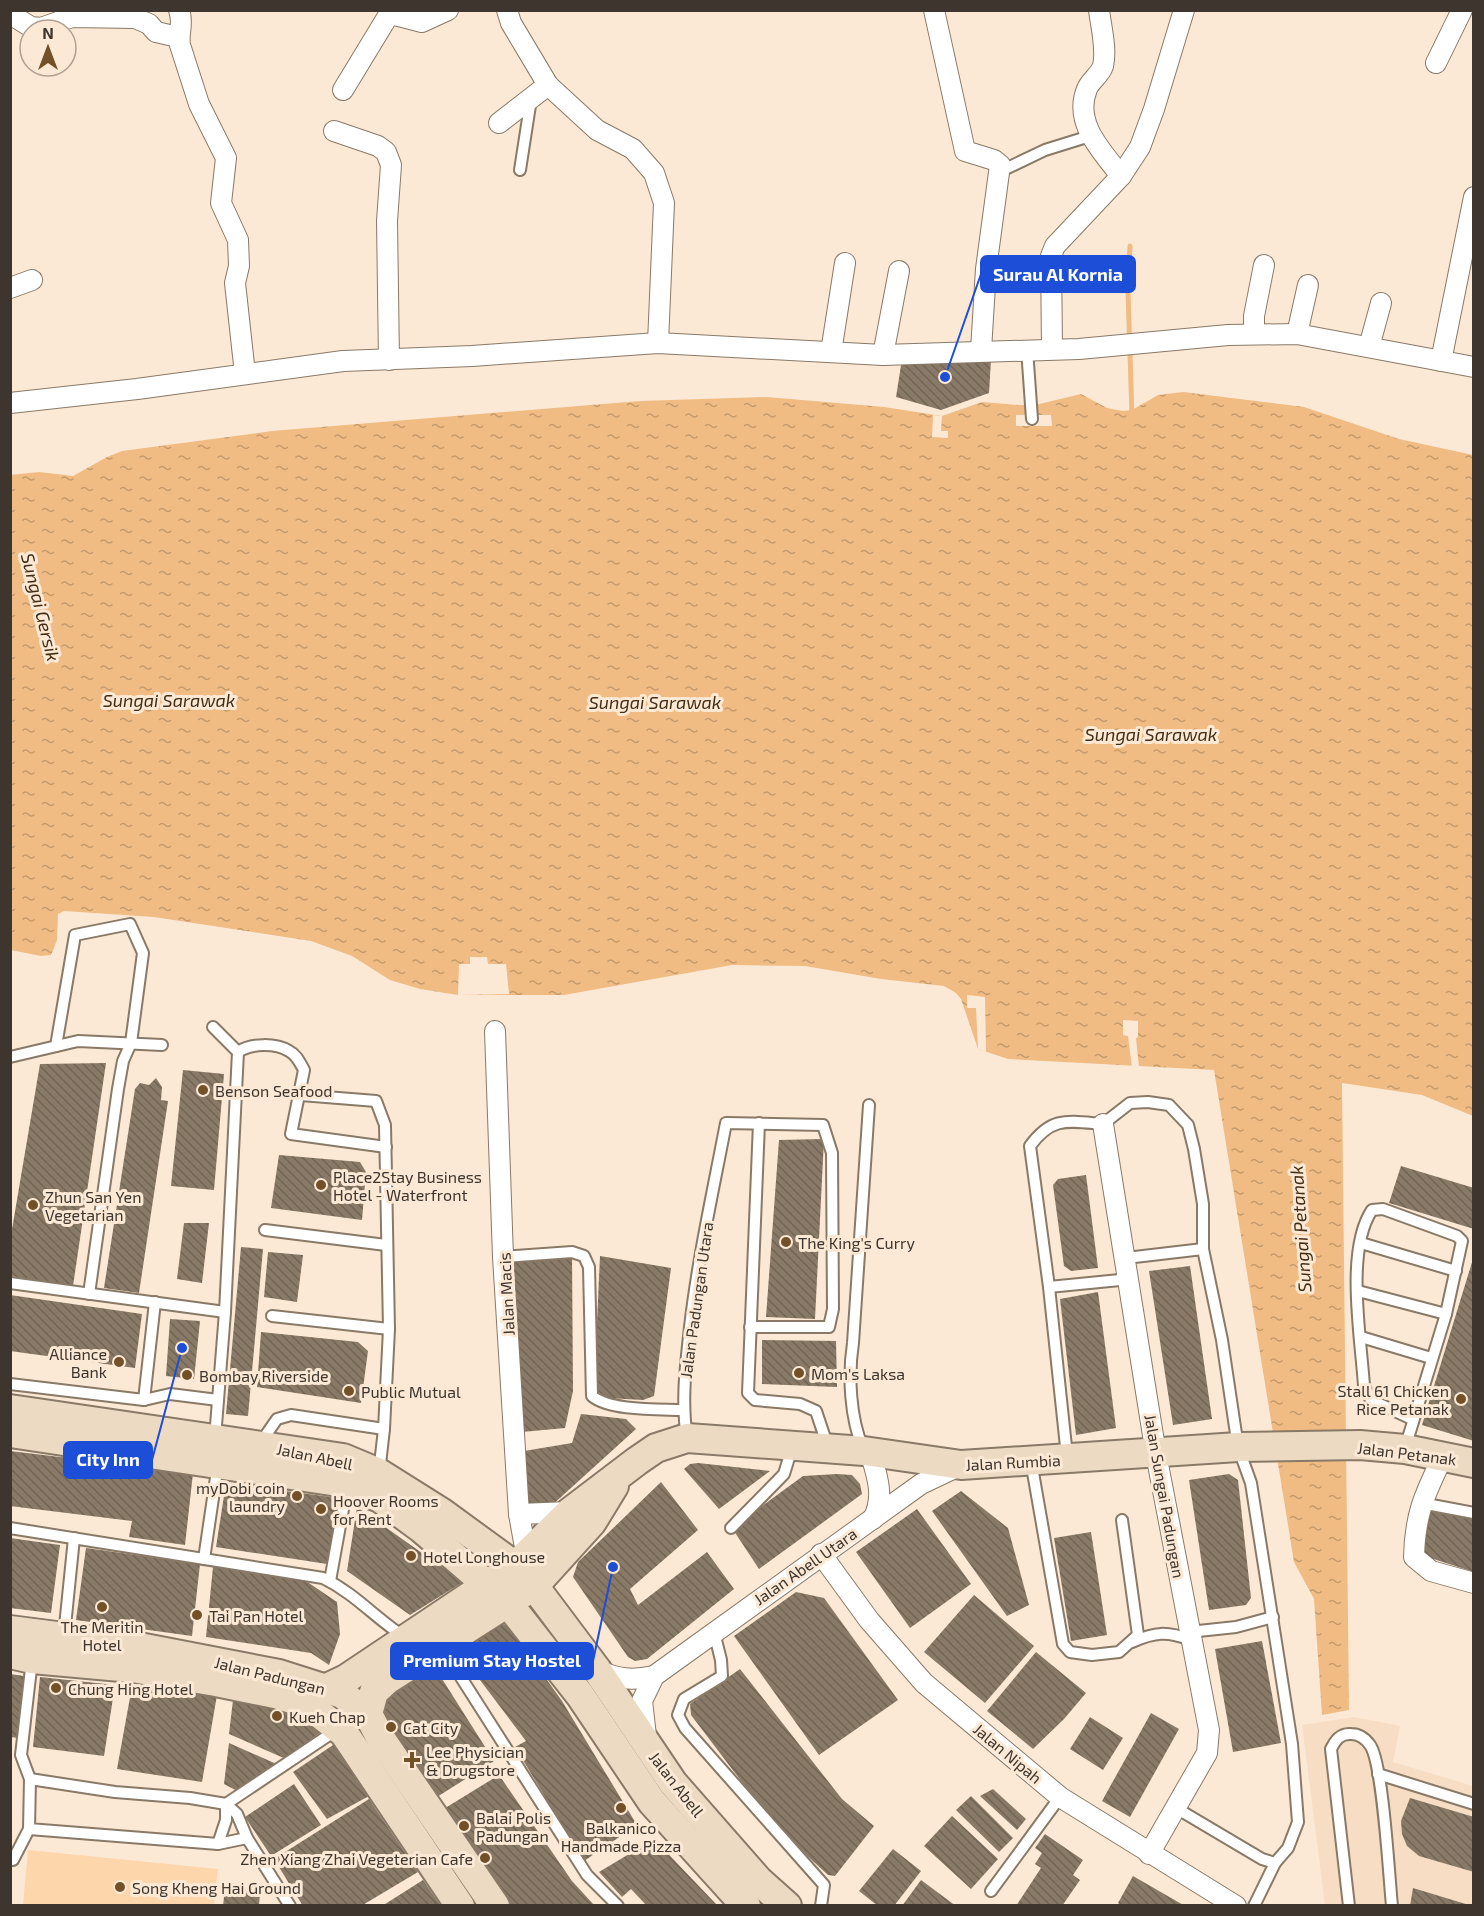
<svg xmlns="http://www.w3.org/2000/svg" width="1484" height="1916" viewBox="0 0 1484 1916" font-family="'Exo 2',sans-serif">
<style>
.built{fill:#f6ddc4}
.grass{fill:#fed6ac}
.water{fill:url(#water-ripples)}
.pier{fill:#fce9d5}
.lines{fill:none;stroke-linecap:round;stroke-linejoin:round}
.stream{stroke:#f1bc83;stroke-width:5}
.building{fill:url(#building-back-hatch)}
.lane-casing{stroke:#897967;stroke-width:14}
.street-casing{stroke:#897967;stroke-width:22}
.secondary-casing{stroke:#897967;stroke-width:32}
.lane{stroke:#fff;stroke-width:10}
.street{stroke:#fff;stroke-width:20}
.secondary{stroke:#eddac2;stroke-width:28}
.poi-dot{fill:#725028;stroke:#fce9d5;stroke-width:2}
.labels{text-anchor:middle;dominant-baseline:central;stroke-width:6;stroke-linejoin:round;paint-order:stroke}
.poi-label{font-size:16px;fill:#3d352e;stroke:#fce9d5;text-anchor:start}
.street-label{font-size:16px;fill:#3d352e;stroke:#fce9d5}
.water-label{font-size:18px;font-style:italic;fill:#432d14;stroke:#fce9d5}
.leader{fill:none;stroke:#1d4ed8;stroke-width:2}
.callout-dot{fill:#1d4ed8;stroke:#fce9d5;stroke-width:2}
.callout{fill:#1d4ed8;stroke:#1d4ed8;stroke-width:2}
.callout-label{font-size:18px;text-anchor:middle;font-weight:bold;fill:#fff}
</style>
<defs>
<pattern id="water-ripples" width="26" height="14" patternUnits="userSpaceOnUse" patternTransform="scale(1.5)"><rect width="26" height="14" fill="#f1bc83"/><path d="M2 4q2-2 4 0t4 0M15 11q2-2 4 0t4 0" fill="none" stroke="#c49a6c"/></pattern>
<pattern id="building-back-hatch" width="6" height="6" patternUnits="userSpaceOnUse" patternTransform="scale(1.5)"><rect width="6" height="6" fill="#897967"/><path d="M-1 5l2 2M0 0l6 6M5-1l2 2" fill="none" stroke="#716455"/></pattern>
</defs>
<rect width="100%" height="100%" fill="#fce9d5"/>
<path class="built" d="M1354 1717 1400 1726 1393 1762 1473 1786V1905H1325L1302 1725Z"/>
<path class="grass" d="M28 1850 218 1869 214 1905H23Z"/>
<path class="water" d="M1183 392 1304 407 1399 439 1473 455V1116L1422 1095 1342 1083 1349 1710 1322 1715 1314 1599 1294 1562 1214 1070 1008 1059 978 1049 961 999 956 993 944 986 881 979 805 966 732 965 564 995H458L420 989 390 980 352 956 311 941 154 917 64 911 58 914 57 940 51 955 41 956 11 950 10 475 39 472 73 476 107 457 122 451 272 431 640 401 767 397 884 407 942 416 982 402 1031 406 1081 394 1107 408 1123 411 1132 410 1158 395Z"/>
<g class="pier">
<path d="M1026 406H1037V415H1051L1052 426H1016V415H1026Z"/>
<path d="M933 415 942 416 941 431H948V438L932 437Z"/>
<path d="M470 957H487L488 964H506L509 994 458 995 459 964H470Z"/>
<path d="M967 995 985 997 986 1052 978 1049 976 1008H967Z"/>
<path d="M1123 1020 1138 1021V1037L1136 1038 1139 1067H1132L1128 1036 1123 1035Z"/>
</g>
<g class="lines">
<path class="stream" d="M1130 246 1128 291 1132 416"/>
</g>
<g class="building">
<path d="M902 359 991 360 989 393 941 410 896 397Z"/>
<path d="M106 1063 73 1286 10 1276V1241L40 1064Z"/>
<path d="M183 1070 224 1074 214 1190 171 1186Z"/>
<path d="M156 1078 162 1087 161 1100 168 1101 139 1293 104 1288 135 1089 140 1083 149 1085Z"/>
<path d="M824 1139 815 1319 766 1317 779 1140Z"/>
<path d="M279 1155 360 1162 366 1172 362 1220 271 1208Z"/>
<path d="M1401 1166 1474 1188V1229L1389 1203Z"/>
<path d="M1086 1175 1098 1268 1071 1271 1064 1266 1053 1185 1058 1179Z"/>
<path d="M184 1223H209L202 1283 177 1279Z"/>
<path d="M241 1247 263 1249 248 1416 226 1414Z"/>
<path d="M268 1252 303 1255 297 1302 264 1297Z"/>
<path d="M572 1254 573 1391 565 1428 522 1432 513 1259Z"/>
<path d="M600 1256 671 1268 654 1396 643 1400 607 1398 594 1389Z"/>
<path d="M1473 1259H1474V1441L1422 1425Z"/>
<path d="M1190 1266 1212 1419 1173 1425 1149 1271Z"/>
<path d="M1098 1292 1116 1428 1076 1435 1060 1299Z"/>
<path d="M10 1295 142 1314 135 1368 10 1351Z"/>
<path d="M170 1319 200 1321 194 1379 166 1376Z"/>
<path d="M261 1332 358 1342 368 1351 361 1403 257 1387Z"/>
<path d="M762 1340 836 1341 837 1387 762 1384Z"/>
<path d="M581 1414 626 1419 636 1429 550 1507H520L518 1452 572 1443Z"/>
<path d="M10 1451 193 1473 185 1545 129 1537 132 1521 10 1506Z"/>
<path d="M698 1463 770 1471 719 1509 684 1469 690 1464Z"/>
<path d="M837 1474 852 1475 860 1484 862 1494 759 1569 732 1528 803 1476Z"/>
<path d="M1229 1474 1238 1480 1251 1598 1246 1605 1209 1610 1189 1480Z"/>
<path d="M661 1482 698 1530 630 1589 638 1605 707 1552 734 1589 647 1659 635 1661 628 1657 573 1577 578 1562Z"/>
<path d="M226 1483 338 1498 327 1564 216 1547Z"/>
<path d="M961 1491 1008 1528 1029 1605 1007 1616 932 1511Z"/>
<path d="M357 1507 463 1582 410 1615 347 1571Z"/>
<path d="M917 1509 971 1584 910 1628 856 1552Z"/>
<path d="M1436 1509 1474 1520V1572L1418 1554 1429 1511Z"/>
<path d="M1091 1532 1107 1635 1071 1641 1054 1538Z"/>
<path d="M10 1538 60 1545 51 1613 10 1608Z"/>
<path d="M86 1548 200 1564 192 1636 76 1620Z"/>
<path d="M213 1567 300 1577 337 1602 340 1634 329 1665 311 1653 206 1637Z"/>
<path d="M796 1592 824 1598 898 1700 819 1755 734 1636Z"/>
<path d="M974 1595 1034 1646 985 1703 924 1652Z"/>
<path d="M497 1621 509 1627 562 1701 637 1825 584 1861 515 1747 526 1741 455 1647Z"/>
<path d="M1262 1641 1281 1743 1233 1752 1215 1649Z"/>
<path d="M1036 1652 1086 1693 1064 1719 1033 1749 987 1711Z"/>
<path d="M432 1663 494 1761 429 1802 375 1706Z"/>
<path d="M740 1669 842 1799 874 1826 835 1876 828 1875 776 1827 691 1715 690 1704Z"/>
<path d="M10 1674 24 1676 18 1738 10 1737Z"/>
<path d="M40 1677 115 1685 104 1756 33 1747Z"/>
<path d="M133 1681 217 1695 202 1782 117 1769Z"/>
<path d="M233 1700 294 1712 322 1731 286 1759 229 1734Z"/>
<path d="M1151 1713 1179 1729 1130 1817 1102 1801Z"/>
<path d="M1090 1717 1123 1738 1103 1770 1070 1749Z"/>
<path d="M229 1743 281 1766 241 1793 224 1784Z"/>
<path d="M336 1743 369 1796 327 1819 293 1772Z"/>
<path d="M499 1775 572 1881 595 1906H504L442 1810Z"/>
<path d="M294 1784 321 1825 271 1856 245 1817Z"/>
<path d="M993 1789 1026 1819 1017 1830 980 1796Z"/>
<path d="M971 1796 1013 1838 999 1852 956 1810Z"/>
<path d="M1410 1798 1474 1817V1872L1419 1856 1407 1846 1402 1834 1401 1821Z"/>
<path d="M369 1799 418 1872 361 1906H303L274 1859Z"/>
<path d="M952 1816 998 1859 971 1889 924 1846Z"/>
<path d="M1045 1834 1083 1860 1073 1875 1080 1880 1062 1906H1016L1041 1868 1035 1864 1042 1853 1035 1848Z"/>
<path d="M654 1839 716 1904 647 1906 631 1889 622 1897 599 1872Z"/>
<path d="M893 1849 921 1871 894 1906H878L859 1891Z"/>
<path d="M1133 1876 1185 1906H1122L1118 1903Z"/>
<path d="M423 1880 441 1906H382Z"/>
<path d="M921 1880 956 1906H902Z"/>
<path d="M225 1888 260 1892 259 1906H223Z"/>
<path d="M1413 1888 1469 1905V1906H1410Z"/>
</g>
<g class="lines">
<g class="lane-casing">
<g id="lane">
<path d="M520 170 531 99"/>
<path d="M999 172 1045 150 1090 136"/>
<path d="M1027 349 1032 419"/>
<path d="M213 1027 238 1052 225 1312 215 1438"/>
<path d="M56 1046 75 935 130 924 143 953 131 1043 123 1061 118 1089 89 1294"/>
<path d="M238 1052C251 1043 276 1043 289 1051 297 1055 300 1063 304 1070L291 1134 386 1147"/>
<path d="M10 1057 78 1041 162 1045"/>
<path d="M301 1095 376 1101 385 1125 389 1329 384 1429 379 1473"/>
<path d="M759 1123 748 1393 755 1400 800 1404 816 1411 828 1447"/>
<path d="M265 1230 386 1245"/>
<path d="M1361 1243 1456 1271"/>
<path d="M503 1257 572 1252 584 1256 589 1267 592 1396C610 1411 659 1409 682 1410"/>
<path d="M1126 1258 1203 1249"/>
<path d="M10 1283 225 1312"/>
<path d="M1049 1287 1130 1279"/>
<path d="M1358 1291 1446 1314"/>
<path d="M272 1316 389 1329"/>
<path d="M1361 1337 1431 1358"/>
<path d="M10 1384 144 1400 170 1394 218 1400"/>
<path d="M144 1400 155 1302"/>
<path d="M687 1438C681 1400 686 1365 690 1327 698 1258 713 1191 726 1123L823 1125 832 1153 833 1309 829 1327H750"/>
<path d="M261 1442 277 1419 291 1415 384 1429"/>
<path d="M863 1448C850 1418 848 1375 853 1343L869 1105"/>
<path d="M1405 1448 1446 1314 1462 1241 1457 1236 1383 1209 1372 1210C1345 1250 1361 1338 1364 1386L1371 1400 1412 1419"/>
<path d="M1067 1456 1049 1287 1030 1146C1052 1116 1068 1121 1103 1124L1130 1103 1148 1102 1169 1105 1188 1125 1194 1149 1203 1204V1249L1222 1340 1238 1447 1251 1483 1292 1744 1298 1822 1288 1848 1275 1863 1262 1859 1176 1808"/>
<path d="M1031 1461 1063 1644 1070 1652 1092 1655 1119 1652 1138 1635 1122 1520"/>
<path d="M1421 1503 1474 1513"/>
<path d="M10 1528 323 1578C356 1594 376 1619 406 1638"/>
<path d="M731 1528 784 1474 792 1448"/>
<path d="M204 1559 218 1464"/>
<path d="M330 1581 347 1487"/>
<path d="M714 1632 721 1660 722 1676 684 1699 678 1715 685 1728 824 1885 821 1906"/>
<path d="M1189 1632 1236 1627 1273 1617"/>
<path d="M64 1636 74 1538"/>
<path d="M1132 1642C1155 1632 1167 1631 1191 1640"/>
<path d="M441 1646 587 1875 618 1906"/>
<path d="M32 1660 21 1755 30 1779 29 1829 218 1844 247 1838"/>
<path d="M1378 1774 1474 1804"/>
<path d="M30 1779 115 1792 190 1798 226 1804 237 1814 247 1838 290 1906"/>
<path d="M226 1804 338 1729"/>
<path d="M218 1844 226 1820V1804"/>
<path d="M10 1860H13L29 1829"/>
<path d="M991 1891 1060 1797"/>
<path d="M1254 1906 1275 1863"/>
<path d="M1349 1906 1331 1749C1335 1741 1340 1733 1351 1734 1359 1734 1365 1738 1370 1745 1383 1763 1389 1877 1392 1906"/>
</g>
</g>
<g class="street-casing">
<g id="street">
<path d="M179 10C184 23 178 32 180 45L199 104 226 158 221 203 238 240 239 266 235 283 245 374"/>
<path d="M507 10 511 23 548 85 597 130 633 149 654 173 664 203 658 343"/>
<path d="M934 10 965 151 994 160 1000 165 986 269 981 350"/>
<path d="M1099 10C1101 27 1107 49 1103 66 1100 75 1090 81 1087 89 1073 123 1102 151 1121 176"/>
<path d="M10 14 31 27 41 28 72 17 135 18 149 24 156 32 178 37"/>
<path d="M1436 63 1462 10"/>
<path d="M343 90 388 16 395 15 422 22 448 10"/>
<path d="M499 123 548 85"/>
<path d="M334 131 378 146 386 152 391 165 387 221 389 360"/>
<path d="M10 288 32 280"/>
<path d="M1254 334V316L1264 265"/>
<path d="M1297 334 1308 285"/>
<path d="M1369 347 1381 303"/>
<path d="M1052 348 1051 256 1055 246 1121 176 1140 147 1154 109 1184 10"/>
<path d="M831 352 845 263"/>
<path d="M883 355 899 271"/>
<path d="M1441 361 1474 197"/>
<path d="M10 403 137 389 343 361 472 356 658 343 883 355 1079 349 1228 335 1297 334 1474 367"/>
<path d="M495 1031 503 1257 519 1514 524 1542 530 1554"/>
<path d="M1103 1124 1156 1454 1209 1730 1207 1753 1149 1854"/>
<path d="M870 1452C877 1475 885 1497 873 1519"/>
<path d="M1443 1456C1425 1494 1415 1513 1414 1557L1431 1571 1474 1583"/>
<path d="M519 1514 570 1512"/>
<path d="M821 1554 869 1620 924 1683 1060 1797 1236 1906"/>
<path d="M597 1670C618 1679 631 1681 654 1676L921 1484 961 1465"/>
<path d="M646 1736 642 1701 654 1676"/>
</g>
</g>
<g class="secondary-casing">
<g id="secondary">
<path d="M10 1409 343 1458 379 1473 441 1512 515 1566 534 1586 597 1670 673 1783 759 1881 787 1906"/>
<path d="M10 1433 338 1482 380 1498 422 1529 507 1602 580 1695 652 1802 746 1906"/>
<path d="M10 1630 134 1646 279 1674 342 1694 368 1714 381 1739 495 1906"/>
<path d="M10 1654 32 1659 132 1668 216 1682 275 1694 307 1704 344 1733 460 1906"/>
<path d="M327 1688 346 1679 515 1566 570 1512 637 1461 656 1448 687 1438 864 1451 961 1465 1238 1447 1360 1445 1405 1449 1474 1463"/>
<path d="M368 1714 374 1692 387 1680 534 1586 592 1522 614 1486"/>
</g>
</g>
<use href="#lane" class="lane"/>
<use href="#street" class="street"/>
<use href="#secondary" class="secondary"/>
</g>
<g class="poi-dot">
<circle cx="203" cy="1090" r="6"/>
<circle cx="321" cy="1185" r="6"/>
<circle cx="33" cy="1205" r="6"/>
<circle cx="786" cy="1242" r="6"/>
<circle cx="119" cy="1362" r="6"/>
<circle cx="799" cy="1373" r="6"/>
<circle cx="187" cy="1375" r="6"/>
<circle cx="349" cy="1391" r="6"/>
<circle cx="1461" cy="1399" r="6"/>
<circle cx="297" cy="1496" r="6"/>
<circle cx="321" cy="1509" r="6"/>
<circle cx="411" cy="1556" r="6"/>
<circle cx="102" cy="1607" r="6"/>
<circle cx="197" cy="1615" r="6"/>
<circle cx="56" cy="1688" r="6"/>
<circle cx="277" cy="1716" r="6"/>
<circle cx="391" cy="1727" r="6"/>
<path d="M409 1751h6v6h6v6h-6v6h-6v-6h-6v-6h6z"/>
<circle cx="621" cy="1808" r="6"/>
<circle cx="464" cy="1826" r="6"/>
<circle cx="485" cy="1858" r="6"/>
<circle cx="120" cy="1887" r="6"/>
</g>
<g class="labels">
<g class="poi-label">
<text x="215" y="1090">Benson Seafood</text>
<text x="333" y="1176">Place2Stay Business<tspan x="333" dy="18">Hotel - Waterfront</tspan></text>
<text x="45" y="1196">Zhun San Yen<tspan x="45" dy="18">Vegetarian</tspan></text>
<text x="798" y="1242">The King's Curry</text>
<text x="107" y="1353" text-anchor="end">Alliance<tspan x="107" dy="18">Bank</tspan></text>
<text x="811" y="1373">Mom's Laksa</text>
<text x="199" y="1375">Bombay Riverside</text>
<text x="1449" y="1390" text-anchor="end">Stall 61 Chicken<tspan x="1449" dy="18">Rice Petanak</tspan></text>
<text x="361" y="1391">Public Mutual</text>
<text x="285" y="1487" text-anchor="end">myDobi coin<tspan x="285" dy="18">laundry</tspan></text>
<text x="333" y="1500">Hoover Rooms<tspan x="333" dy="18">for Rent</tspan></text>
<text x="423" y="1556">Hotel Longhouse</text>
<text x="209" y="1615">Tai Pan Hotel</text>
<text x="102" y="1626" text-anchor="middle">The Meritin<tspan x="102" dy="18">Hotel</tspan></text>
<text x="68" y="1688">Chung Hing Hotel</text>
<text x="289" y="1716">Kueh Chap</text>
<text x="403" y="1727">Cat City</text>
<text x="426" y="1751">Lee Physician<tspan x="426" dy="18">&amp; Drugstore</tspan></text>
<text x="476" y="1817">Balai Polis<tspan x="476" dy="18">Padungan</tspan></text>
<text x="621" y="1827" text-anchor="middle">Balkanico<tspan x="621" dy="18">Handmade Pizza</tspan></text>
<text x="473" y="1858" text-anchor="end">Zhen Xiang Zhai Vegeterian Cafe</text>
<text x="132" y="1887">Song Kheng Hai Ground</text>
</g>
<g class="street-label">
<text transform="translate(506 1294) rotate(-93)">Jalan Macis</text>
<text transform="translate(696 1300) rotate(-82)">Jalan Padungan Utara</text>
<text transform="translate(1407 1453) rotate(7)">Jalan Petanak</text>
<text transform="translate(315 1456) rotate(12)">Jalan Abell</text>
<text transform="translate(1013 1462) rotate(-3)">Jalan Rumbia</text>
<text transform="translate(1165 1496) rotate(80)">Jalan Sungai Padungan</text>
<text transform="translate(805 1566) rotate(-35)">Jalan Abell Utara</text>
<text transform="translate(270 1675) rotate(14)">Jalan Padungan</text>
<text transform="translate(1008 1753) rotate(40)">Jalan Nipah</text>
<text transform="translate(677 1784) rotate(52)">Jalan Abell</text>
</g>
<g class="water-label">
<text transform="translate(41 607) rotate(76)">Sungai Gersik</text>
<text x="169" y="700">Sungai Sarawak</text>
<text x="655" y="702">Sungai Sarawak</text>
<text x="1151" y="734">Sungai Sarawak</text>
<text transform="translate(1300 1229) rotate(-94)">Sungai Petanak</text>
</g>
</g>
<path class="leader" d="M945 377L981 274M182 1348L152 1460M613 1567L593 1661"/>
<g class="callout-dot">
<circle cx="945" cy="377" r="6"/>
<circle cx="182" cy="1348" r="6"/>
<circle cx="613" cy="1567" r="6"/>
</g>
<g class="callout">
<rect x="981" y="256" width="154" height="36" rx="6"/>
<rect x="64" y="1442" width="88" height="36" rx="6"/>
<rect x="391" y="1643" width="202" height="36" rx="6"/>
</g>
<g class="callout-label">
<text x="1058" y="281">Surau Al Kornia</text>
<text x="108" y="1466">City Inn</text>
<text x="492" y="1667">Premium Stay Hostel</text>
</g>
<rect width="1484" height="1916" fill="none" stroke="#3d352e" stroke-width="24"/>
<g transform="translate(48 48)"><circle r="28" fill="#fce9d5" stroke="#b0a192" stroke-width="1.5"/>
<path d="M0-4.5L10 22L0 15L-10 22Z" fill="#725028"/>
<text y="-9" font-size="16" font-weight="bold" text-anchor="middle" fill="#3d352e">N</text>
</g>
</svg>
